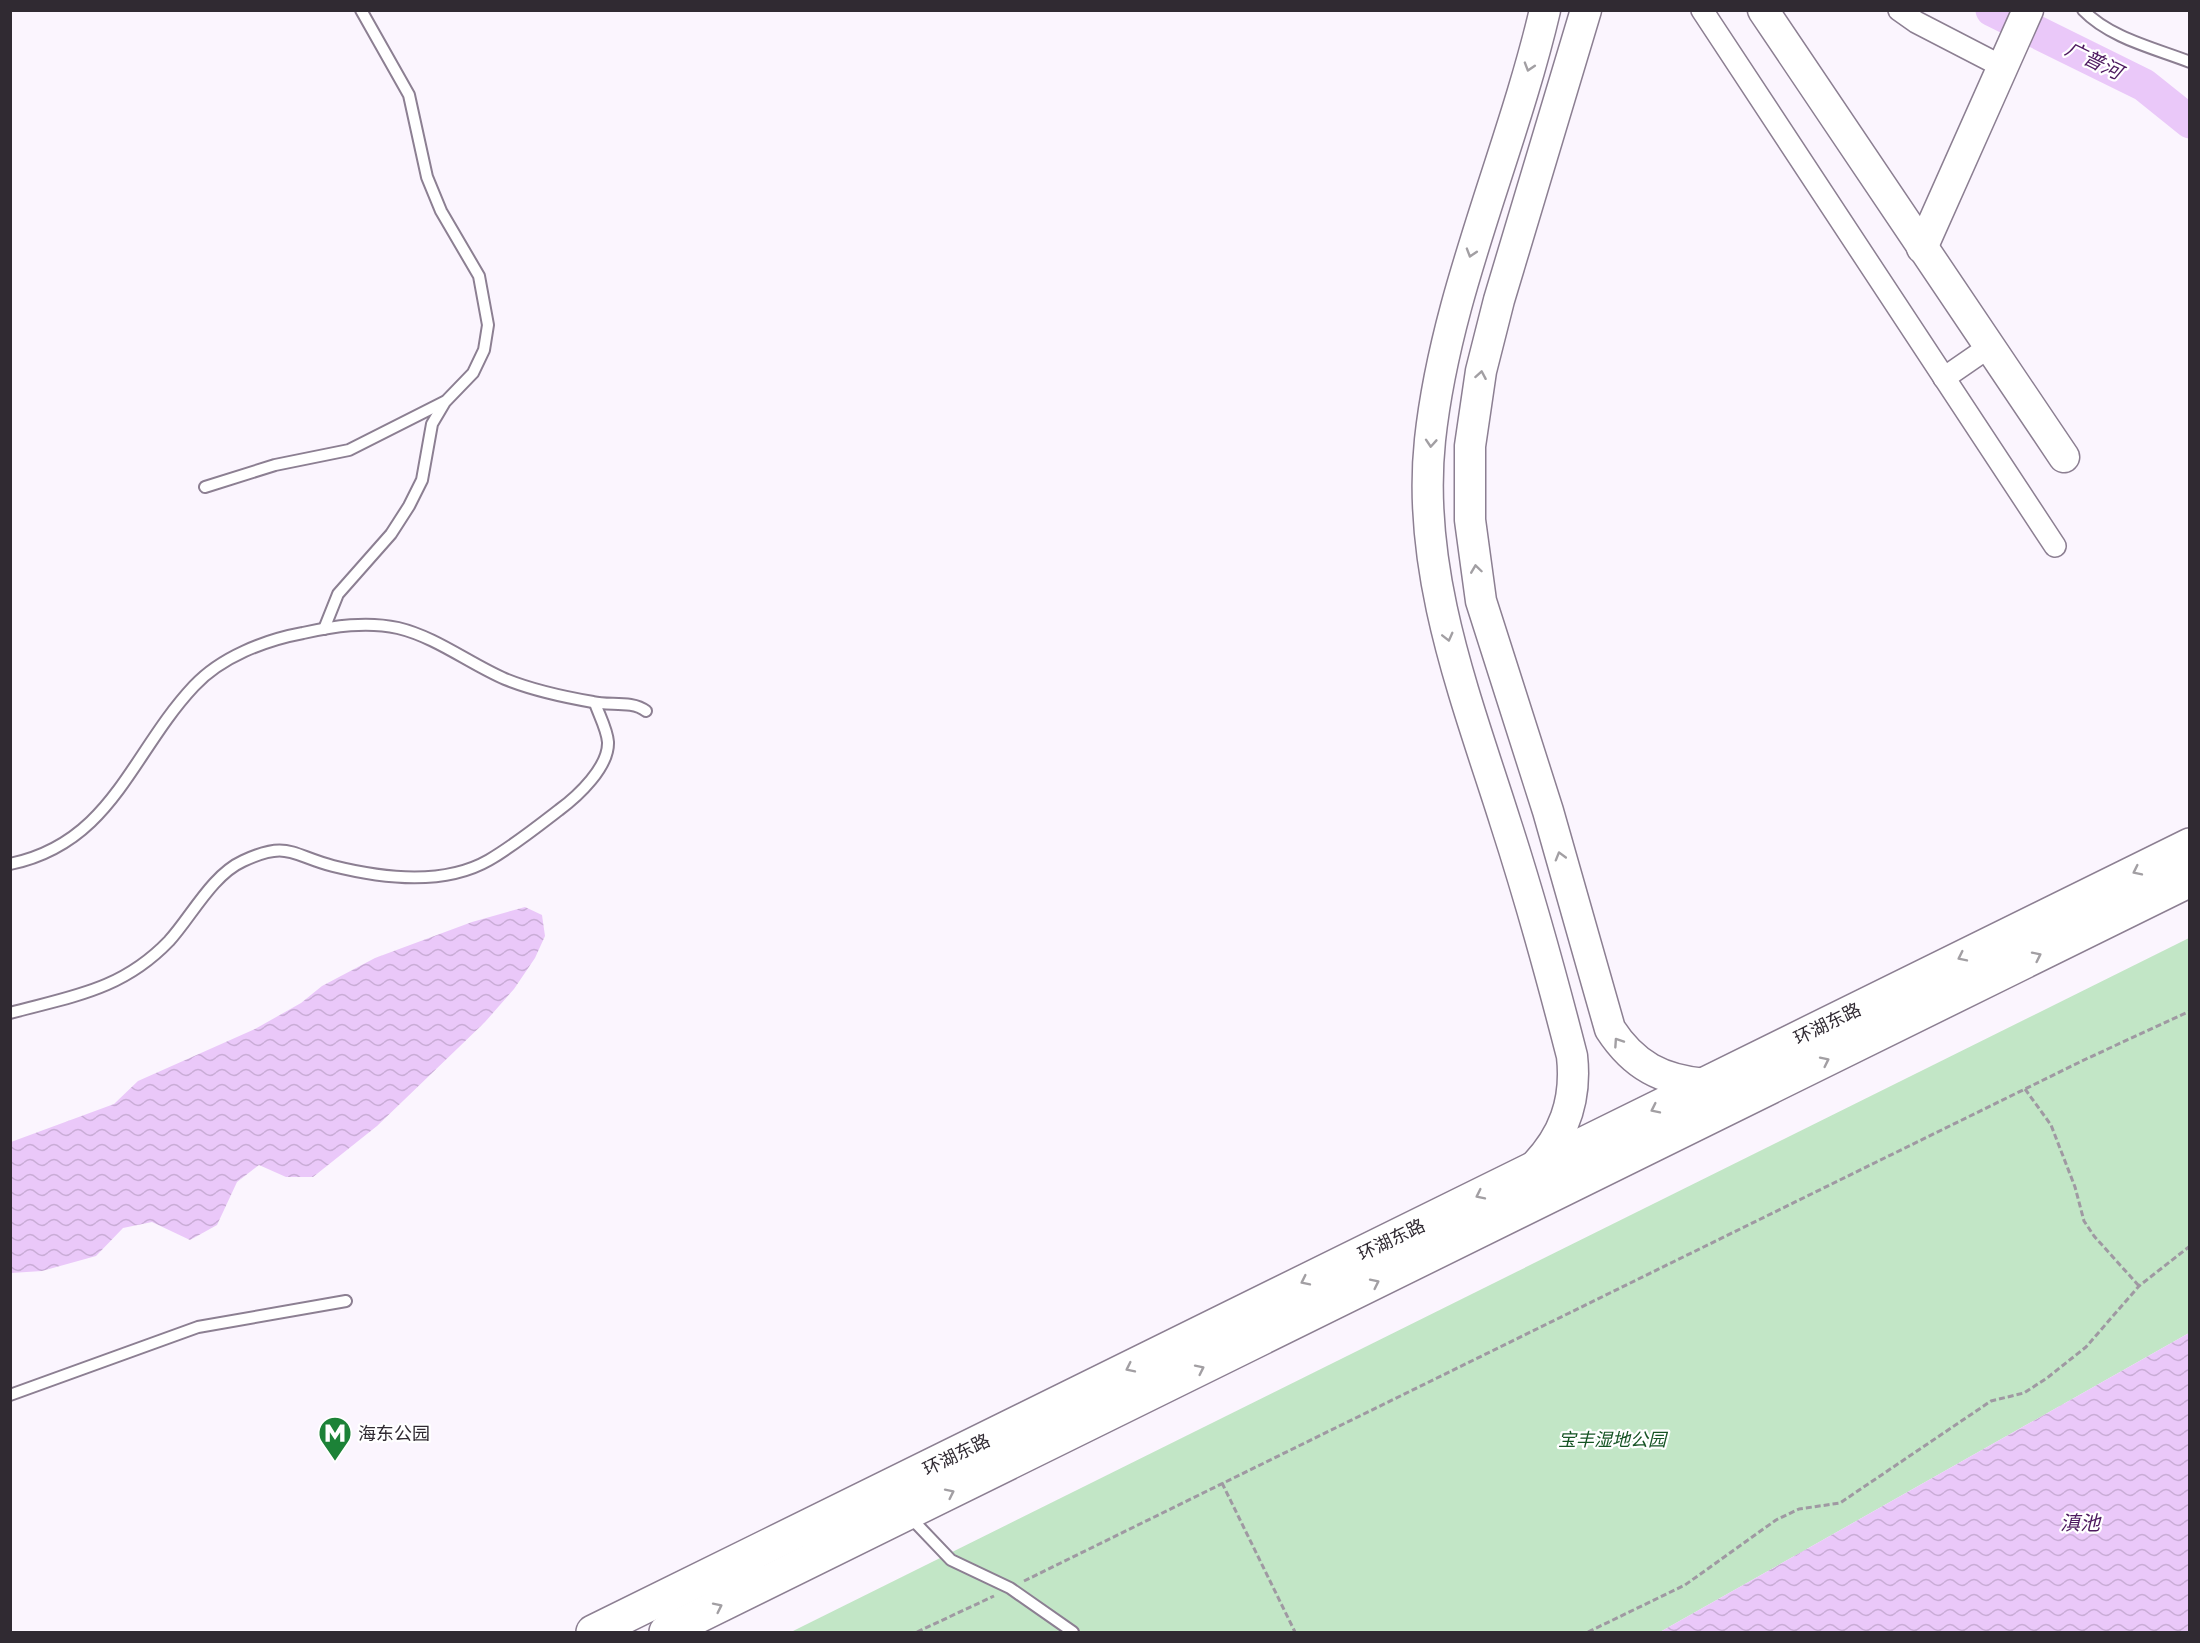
<svg xmlns="http://www.w3.org/2000/svg" width="2200" height="1643" viewBox="0 0 2200 1643" font-family="'PT Serif','Noto Sans SC',serif">
<style>
.park{fill:#c2e6c6}
.water{fill:url(#water-waves)}
.lines{fill:none;stroke-linecap:round;stroke-linejoin:round}
.river{stroke:#eac8f9;stroke-width:33}
.lane-casing{stroke:#8c7f92;stroke-width:14}
.street-casing{stroke:#8c7f92;stroke-width:24}
.secondary-casing{stroke:#8c7f92;stroke-width:33}
.primary-casing{stroke:#8c7f92;stroke-width:36}
.path{stroke:#9f99a2;stroke-width:3;stroke-dasharray:6 3;stroke-linecap:butt}
.lane{stroke:#fff;stroke-width:10}
.street{stroke:#fff;stroke-width:21}
.secondary{stroke:#fff;stroke-width:30}
.primary{stroke:#fff;stroke-width:33}
.oneway{stroke:#a29fa3}
.labels{text-anchor:middle;dominant-baseline:central;stroke-width:4.5;stroke-linejoin:round;paint-order:stroke}
.street-label{font-size:18px;fill:#302a32;stroke:#fff}
.poi-label{font-size:18px;fill:#302a32;stroke:#fff;text-anchor:start}
.park-label{font-size:18px;font-style:italic;fill:#165424;stroke:#fff}
.water-label{font-size:20px;font-style:italic;fill:#4d195f;stroke:#fff}
</style>
<defs>
<pattern id="water-waves" width="16" height="10" patternUnits="userSpaceOnUse" patternTransform="scale(1.5)"><rect width="16" height="10" fill="#eac8f9"/><path d="M0 5q4-4 8 0t8 0" fill="none" stroke="#c9acd6"/></pattern>
</defs>
<rect width="100%" height="100%" fill="#fbf5fe"/>
<path class="park" d="M2189 938V1333L1660 1632H791Z"/>
<g class="water">
<path d="M525 907 542 915 545 936 535 958 514 989 485 1022 377 1126 313 1177H286L259 1165 237 1182 217 1225 190 1240 152 1222 123 1228 96 1256 42 1271 11 1273V1142L114 1104 138 1081 255 1029 301 1003 322 986 375 958 472 922Z"/>
<path d="M2189 1333V1632H1660Z"/>
</g>
<g class="lines">
<path class="river" d="M1992 10 2144 85 2190 122"/>
<g class="lane-casing">
<g id="lane">
<path d="M2083 10C2110 38 2154 48 2190 62"/>
<path d="M205 487 275 465 349 450 444 402"/>
<path d="M324 629 338 594 391 534 409 506 422 480 432 424 445 402 473 373 484 350 488 325 479 276 441 211 427 177 409 95 361 10"/>
<path d="M10 864C112 843 131 753 194 686 221 657 265 640 303 633 334 626 367 621 398 628 436 637 470 664 505 679 532 690 564 697 593 702 609 706 632 700 646 711"/>
<path d="M10 1013C73 996 122 990 169 941 191 917 212 875 243 861 288 840 291 855 333 866 381 878 444 886 489 860 513 846 537 827 559 810 578 796 609 767 608 742 607 729 599 715 595 703"/>
<path d="M10 1395 198 1327 346 1301"/>
<path d="M909 1516 951 1560 1010 1588 1073 1632"/>
</g>
</g>
<g class="street-casing">
<g id="street">
<path d="M1702 10 2055 546"/>
<path d="M1899 10 1916 22 2003 67"/>
<path d="M1944 378 1989 347"/>
</g>
</g>
<g class="secondary-casing">
<g id="secondary">
<path d="M1586 10 1499 300 1481 371 1470 446V520L1481 601 1548 811 1610 1029C1634 1066 1662 1080 1705 1084"/>
<path d="M1763 10 2064 457"/>
<path d="M1922 248 2028 10"/>
<path d="M1532 1169C1564 1137 1577 1101 1572 1056 1552 978 1530 898 1505 821 1466 698 1416 572 1430 440 1446 292 1511 155 1545 10"/>
</g>
</g>
<g class="primary-casing">
<g id="primary">
<path d="M593 1632 2190 845"/>
<path d="M666 1632 2190 880"/>
</g>
</g>
<g class="path">
<path d="M2025 1089 2051 1125 2075 1187 2084 1221 2094 1236 2139 1286"/>
<path d="M1222 1483 1295 1632"/>
<path d="M1024 1581 2086 1059 2190 1011"/>
<path d="M917 1632 994 1596"/>
<path d="M1588 1632 1685 1585 1776 1520 1799 1509 1840 1503 1991 1401 2024 1393 2047 1378 2086 1347 2139 1286 2190 1246"/>
</g>
<use href="#lane" class="lane"/>
<use href="#street" class="street"/>
<use href="#secondary" class="secondary"/>
<use href="#primary" class="primary"/>
</g>
<defs><path id="oneway-chevron" d="M-2-3.5L2.5 0L-2 3.5" fill="none" stroke-width="1.6" stroke-linecap="round" stroke-linejoin="round" transform="scale(1.5)"/></defs>
<g class="oneway">
<use href="#oneway-chevron" transform="translate(1529 67) rotate(107)"/>
<use href="#oneway-chevron" transform="translate(1471 253) rotate(107)"/>
<use href="#oneway-chevron" transform="translate(1481 375) rotate(-80)"/>
<use href="#oneway-chevron" transform="translate(1431 443) rotate(94)"/>
<use href="#oneway-chevron" transform="translate(1476 569) rotate(-98)"/>
<use href="#oneway-chevron" transform="translate(1448 637) rotate(76)"/>
<use href="#oneway-chevron" transform="translate(1560 856) rotate(-106)"/>
<use href="#oneway-chevron" transform="translate(2137 871) rotate(154)"/>
<use href="#oneway-chevron" transform="translate(2037 956) rotate(-26)"/>
<use href="#oneway-chevron" transform="translate(1962 957) rotate(154)"/>
<use href="#oneway-chevron" transform="translate(1618 1042) rotate(-124)"/>
<use href="#oneway-chevron" transform="translate(1825 1061) rotate(-26)"/>
<use href="#oneway-chevron" transform="translate(1655 1109) rotate(154)"/>
<use href="#oneway-chevron" transform="translate(1480 1195) rotate(154)"/>
<use href="#oneway-chevron" transform="translate(1305 1281) rotate(154)"/>
<use href="#oneway-chevron" transform="translate(1375 1283) rotate(-26)"/>
<use href="#oneway-chevron" transform="translate(1130 1368) rotate(154)"/>
<use href="#oneway-chevron" transform="translate(1200 1369) rotate(-26)"/>
<use href="#oneway-chevron" transform="translate(950 1493) rotate(-26)"/>
<use href="#oneway-chevron" transform="translate(718 1607) rotate(-26)"/>
</g>
<defs>
<g id="metro-pin" transform="scale(1.725)"><path d="M0 17L-7.5 6A9.5 9.5 0 1 1 7.5 6Z" fill="#1c8237" stroke="#fff"/><path d="M-5.5 5V-5H-3L0 0L3-5H5.5V5H3V-.5L0 4L-3-.5V5Z" fill="#fff"/></g>
</defs>
<g fill-rule="evenodd">
<use href="#metro-pin" x="335" y="1433"/>
</g>
<g class="labels">
<g class="street-label">
<text transform="translate(1827 1023) rotate(-26)">环湖东路</text>
<text transform="translate(1391 1239) rotate(-26)">环湖东路</text>
<text transform="translate(956 1454) rotate(-26)">环湖东路</text>
</g>
<g class="poi-label">
<text x="358" y="1433">海东公园</text>
</g>
<g class="park-label">
<text x="1612" y="1439">宝丰湿地公园</text>
</g>
<g class="water-label">
<text transform="translate(2094 60) rotate(26)">广普河</text>
<text x="2080" y="1522">滇池</text>
</g>
</g>
<rect width="2200" height="1643" fill="none" stroke="#302a32" stroke-width="24"/>
</svg>
